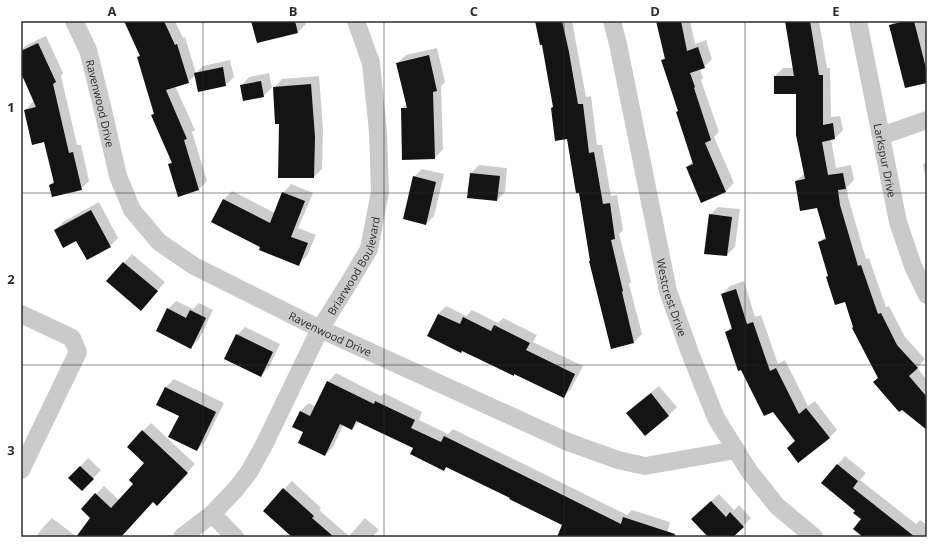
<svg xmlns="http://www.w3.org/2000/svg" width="948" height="558" viewBox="0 0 948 558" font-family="'Open Sans',sans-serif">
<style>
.shadow{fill:#0003}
.building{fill:#141414}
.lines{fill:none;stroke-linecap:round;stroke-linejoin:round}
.minor{stroke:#cacaca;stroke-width:18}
.grid{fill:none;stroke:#2d2d2d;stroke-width:1;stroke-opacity:0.55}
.labels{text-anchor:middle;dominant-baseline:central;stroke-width:4;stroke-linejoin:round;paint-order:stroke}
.street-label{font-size:11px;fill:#2d2d2d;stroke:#fff}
.neatline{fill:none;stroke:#2d2d2d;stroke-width:1.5}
.grid-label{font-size:13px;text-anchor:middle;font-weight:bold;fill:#2d2d2d}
</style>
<rect width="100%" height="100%" fill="#fff"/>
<g class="shadow">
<path d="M125 21H175L183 38 185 37 196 73 203 66 230 60 234 77 226 85 199 91 196 75 188 82 175 86 195 130 192 132 207 181 199 189 169 164 173 161 152 115 155 113 138 57 141 55Z"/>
<path d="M252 21H305L306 24 298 32Z"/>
<path d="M536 21H572L586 97 591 96 597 145H602L611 196 617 195 623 230 619 234 631 282 629 284 642 334 634 342 590 261 591 260 579 192 567 138 554 106 543 44Z"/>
<path d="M657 21H690L695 44 706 40 712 59 704 67 700 69 703 78 701 80 719 132 714 137 734 183 726 191 687 167 693 161 677 112 679 110 662 60 665 57Z"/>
<path d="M786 21H819L827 68H830L831 117 840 116 843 130 835 138 831 139 836 168 851 165 854 180 847 187 848 197 866 259 869 258 886 307 889 306 905 337 925 359 917 368 927 380V429L879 378 854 327 845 301 829 275 819 242 826 236 818 207 796 181 805 173 797 93 775 76 783 68H794Z"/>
<path d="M894 21H924L927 32V82L890 26Z"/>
<path d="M46 36 63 73 61 76 77 145H81L89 181 81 189 50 185 54 181 45 141 25 110 33 102 35 101 24 78 21 79V50L27 45Z"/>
<path d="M437 48 445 82 441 86 443 149 435 158 402 109 407 103 398 63 406 55Z"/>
<path d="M269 73 272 88 263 96 241 86 249 77Z"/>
<path d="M319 76 323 129 322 169 314 177 280 123 274 88 282 79Z"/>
<path d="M927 161V184L923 165Z"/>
<path d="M479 165 507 168 505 192 497 200 471 173Z"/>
<path d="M422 169 444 174 434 216 426 224 414 177Z"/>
<path d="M291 184 313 193 298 228 316 235 307 256 299 264 223 200 232 191 275 213 283 193Z"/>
<path d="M99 202 118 238 110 246 77 240 55 230 63 222Z"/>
<path d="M718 207 740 209 735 247 727 255 705 253 710 215Z"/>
<path d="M132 254 165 282 141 310 108 281Z"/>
<path d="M744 281 755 317 761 315 778 364 785 360 808 406 815 401 837 430 829 438 788 448 796 440 726 332 732 326 722 294 730 286Z"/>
<path d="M176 301 193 309 199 303 213 310 199 339 191 347 168 309Z"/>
<path d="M446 306 466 316 472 310 498 323 503 318 537 335 533 342 583 366 571 389 563 397 463 350 461 352 438 314Z"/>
<path d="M245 327 280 344 269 367 261 376 237 335Z"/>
<path d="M336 373 381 396 384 393 422 412 419 420 448 434 453 429 627 515 632 510 670 522 666 537H564V525L511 498 447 466 444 470 414 448 359 421 352 429 343 425 333 447 325 455 304 431 293 426 300 411 309 403 316 407 328 382Z"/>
<path d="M174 379 224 403 205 442 197 450 180 416 157 405 166 387Z"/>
<path d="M659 386 677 407 669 415 645 435 627 413 635 405Z"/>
<path d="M151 423 195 464 165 497 153 501 120 537H77L92 518 96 494 104 486 119 500 135 484 146 463 143 431Z"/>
<path d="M845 456 866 473 860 480 916 524 920 520 927 525V537H865L862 519 856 511 822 483Z"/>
<path d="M88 458 101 470 90 482 69 478Z"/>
<path d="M292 481 321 508 319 510 349 536 365 518 379 530 372 537H293L284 489Z"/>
<path d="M719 494 734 510 739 505 751 518 732 537H709L701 511Z"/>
<path d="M52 518 77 537H36L44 526Z"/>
</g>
<g class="building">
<path d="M124 21H164L175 45 177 44 189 83 166 90 187 139 184 140 199 190 178 197 168 164 172 163 151 115 154 114 137 57 140 56Z"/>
<path d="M251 21H295L298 33 257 43Z"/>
<path d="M535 21H562L569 52 578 104H583L589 153 594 152 603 204 610 203 615 239 611 240 623 291 622 292 634 343 611 349 589 261H590L579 193H576L567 139 555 141 551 108 553 107 542 45H540Z"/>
<path d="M656 21H681L687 51 698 47 705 68 690 73 695 87 694 88 711 140 705 143 726 192 701 203 686 167 693 164 676 112 678 111 661 60 665 59Z"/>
<path d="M785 21H810L819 75H823V125L833 123 835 139 822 142 828 175 843 173 846 189 838 190 840 205 858 266 861 265 878 314 881 313 897 345 918 368 909 376 927 397V430L902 410 899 412 873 382 878 378 852 328 853 327 845 302 835 305 826 277 828 276 818 242 826 239 817 208 800 211 795 181 805 179 796 135V94H774V76H794Z"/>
<path d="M906 21H914L927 72V83L905 88 889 25Z"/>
<path d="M38 43 56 82 53 84 69 153 73 152 82 190 52 197 49 185 54 183 44 142 32 145 24 110 36 107 21 73V51Z"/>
<path d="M429 55 437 91 433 92 435 159 402 160 401 108H407L396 63Z"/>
<path d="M223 67 226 86 198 92 194 73Z"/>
<path d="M261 81 264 97 243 101 240 85Z"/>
<path d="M311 84 315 137 314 178H278L279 124H275L273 87Z"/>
<path d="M470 173 500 176 497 201 467 198Z"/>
<path d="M413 176 436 182 426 225 403 219Z"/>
<path d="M282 192 305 201 291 237 308 243 299 266 259 250 260 247 211 222 223 199 270 223Z"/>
<path d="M91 210 111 247 87 260 76 241 63 248 54 230Z"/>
<path d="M709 214 732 217 727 256 704 254Z"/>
<path d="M123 262 158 291 141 311 106 281Z"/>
<path d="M736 289 747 324 753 322 770 371 776 368 799 414 806 408 830 438 798 463 787 448 795 441 773 412 764 416 741 370 738 371 725 332 732 329 721 294Z"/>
<path d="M167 308 186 318 190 310 206 318 191 349 156 331Z"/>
<path d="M438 314 460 324 463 317 491 331 494 325 530 343 526 350 575 374 564 398 514 374V376L462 351 461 353 427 336Z"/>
<path d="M236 334 273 352 261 377 224 359Z"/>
<path d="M327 381 374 404 375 401 415 420 411 428 441 442 444 436 621 524 623 517 675 534 674 537H557L562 525 509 499 510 498 446 467 444 471 410 454 413 448 356 421 352 430 340 424 325 456 298 443 303 432 292 427 300 411 310 416Z"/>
<path d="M165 387 216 412 197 451 168 437 179 416 156 405Z"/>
<path d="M651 393 669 416 645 436 626 413Z"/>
<path d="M142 430 188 473 157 506 153 502 121 537H76L90 518 81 509 95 493 111 508 133 484 129 480 144 463 127 447Z"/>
<path d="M837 464 858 481 853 488 915 537H863L853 529 861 519 853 513 855 511 821 483Z"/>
<path d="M80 466 94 479 82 491 68 478Z"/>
<path d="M283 488 314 516 312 518 334 537H292L263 511Z"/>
<path d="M711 501 726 517 730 512 744 527 733 537H708L691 519Z"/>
</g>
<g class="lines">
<g class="minor">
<path id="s1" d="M74 21 88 50 102 106 118 176 132 210 159 242 194 266 320 329 568 442 618 460 645 466 736 450"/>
<path id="s2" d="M612 21 618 44 668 291 690 353 716 418 749 471 777 506 814 537"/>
<path id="s3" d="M858 21 898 222 913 266 927 295"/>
<path d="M881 136 927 120"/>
<path d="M21 314 72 338 78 352 21 470"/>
<path d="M212 514 235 537"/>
<path id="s4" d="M182 537 212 514 235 490 249 472 263 447 320 329 350 281 369 249 380 192 378 132 371 63 356 21"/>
</g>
</g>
<path class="grid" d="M203 21V537M384 21V537M564 21V537M745 21V537M21 193H927M21 365H927"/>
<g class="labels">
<g class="street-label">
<text stroke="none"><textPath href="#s1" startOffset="87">Ravenwood Drive</textPath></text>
<text stroke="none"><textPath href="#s3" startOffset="142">Larkspur Drive</textPath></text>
<text stroke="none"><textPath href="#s4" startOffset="326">Briarwood Boulevard</textPath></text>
<text stroke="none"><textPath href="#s2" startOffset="283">Westcrest Drive</textPath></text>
<text stroke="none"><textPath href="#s1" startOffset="435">Ravenwood Drive</textPath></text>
</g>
</g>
<rect width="948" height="558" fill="none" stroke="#ffffff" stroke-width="44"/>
<rect x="22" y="22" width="904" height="514" class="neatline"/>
<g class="grid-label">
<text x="112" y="16">A</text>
<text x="293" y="16">B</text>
<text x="474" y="16">C</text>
<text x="655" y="16">D</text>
<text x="836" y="16">E</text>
<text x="11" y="112">1</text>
<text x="11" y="284">2</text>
<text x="11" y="455">3</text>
</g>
</svg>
